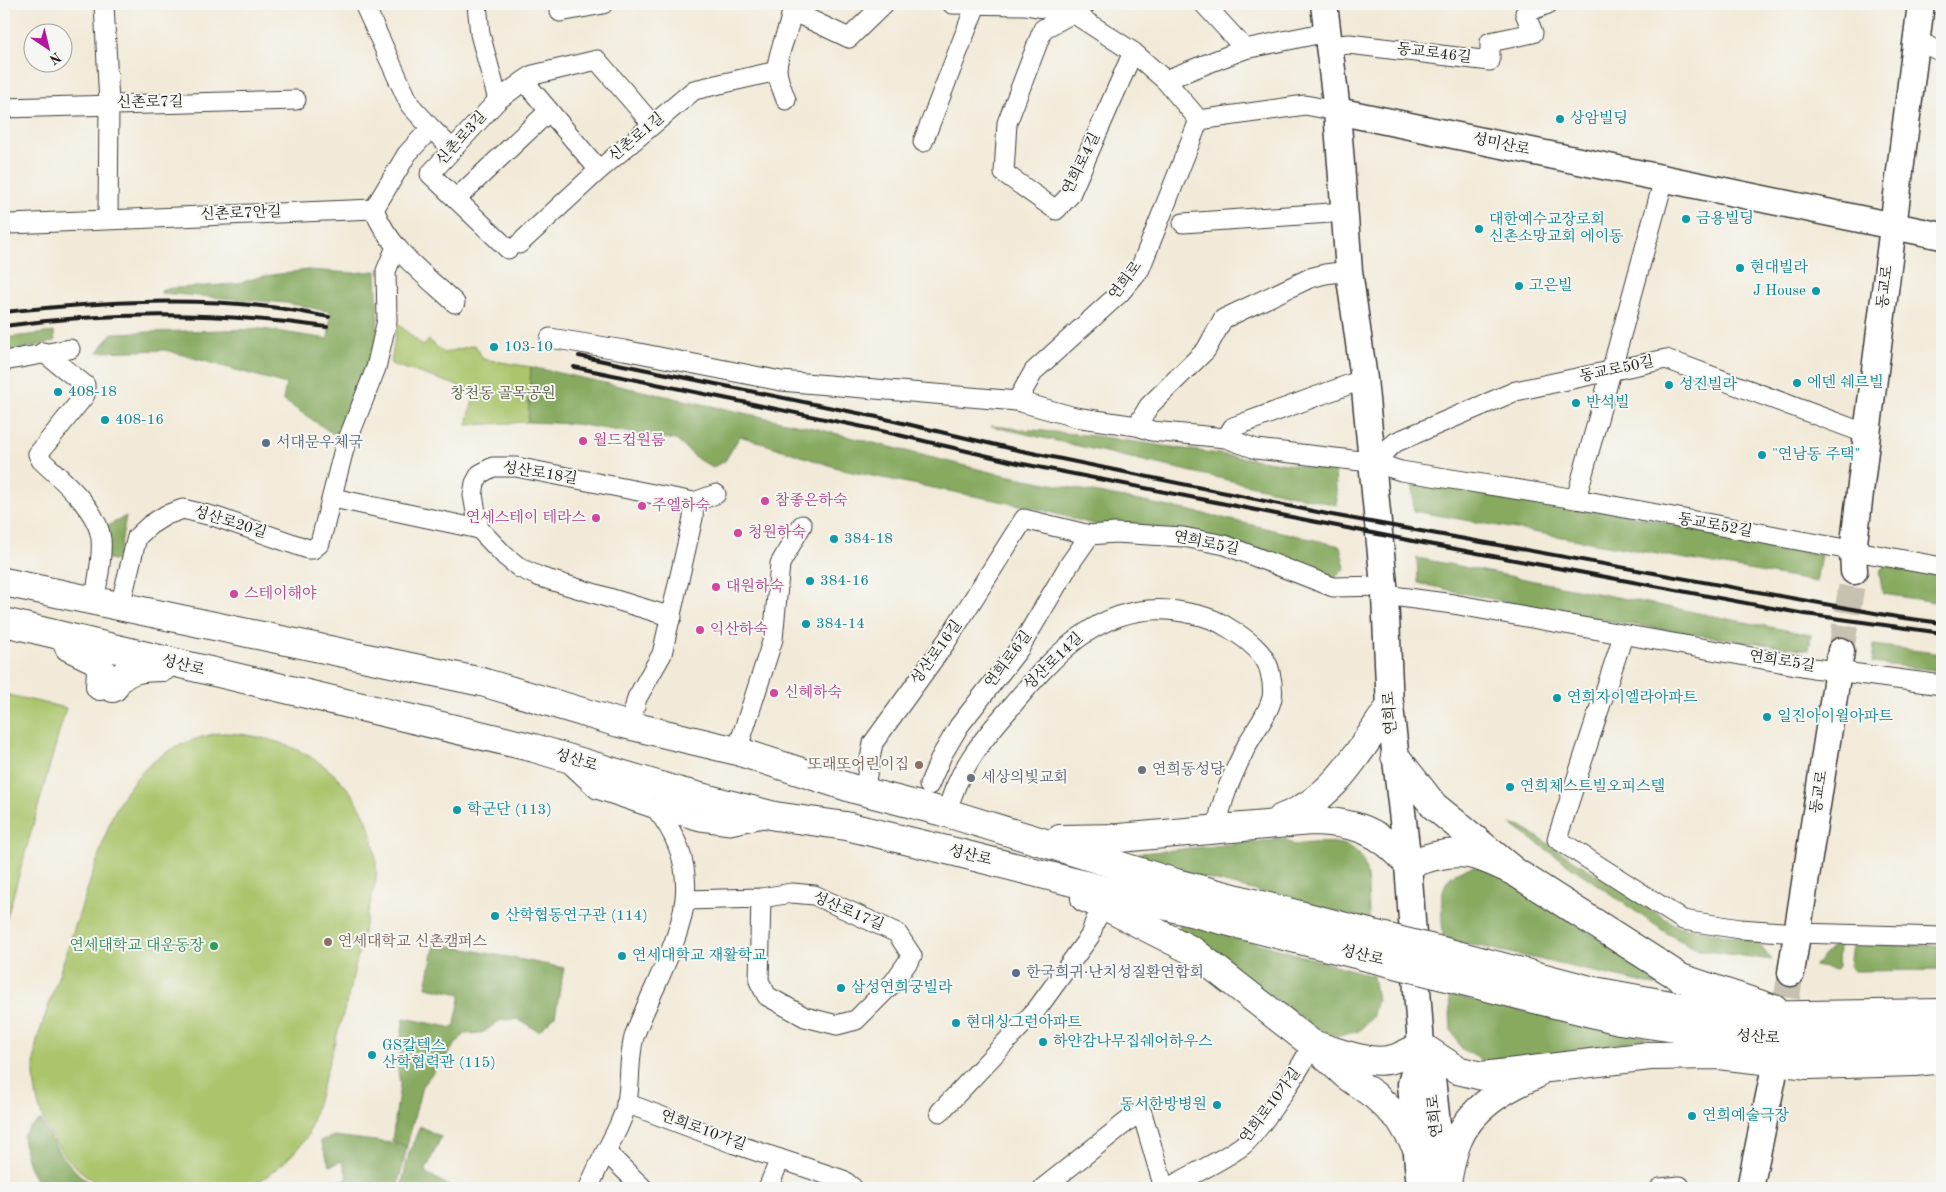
<svg xmlns="http://www.w3.org/2000/svg" width="1946" height="1192" viewBox="0 0 1946 1192" font-family="'Old Standard TT','Noto Serif KR',serif">
<style>
.green{fill:#aac56c;stroke:#637044}
.forest{fill:#87aa60;stroke:#52633e}
.lines{fill:none;stroke-linecap:round;stroke-linejoin:round}
.secondary-tunnel{stroke:#c7c1b2;stroke-width:26;stroke-dasharray:26 13;stroke-linecap:butt}
.street-casing{stroke:#3c3b38;stroke-width:21}
.secondary-casing{stroke:#3c3b38;stroke-width:29}
.primary-casing{stroke:#3c3b38;stroke-width:30}
.street{stroke:#fff;stroke-width:19}
.secondary{stroke:#fff;stroke-width:26}
.primary{stroke:#fff;stroke-width:28}
.rail{stroke:#1c1c1c;stroke-width:4}
.primary-bridge-casing{stroke:#3c3b38;stroke-width:30;stroke-linecap:butt}
.primary-bridge{stroke:#fff;stroke-width:28}
.culture-dot{fill:#0f9aa8;stroke:#f6f6f2;stroke-width:2}
.hotel-dot{fill:#d1479c;stroke:#f6f6f2;stroke-width:2}
.service-dot{fill:#5c6f8a;stroke:#f6f6f2;stroke-width:2}
.education-dot{fill:#8d6e63;stroke:#f6f6f2;stroke-width:2}
.worship-dot{fill:#6b7280;stroke:#f6f6f2;stroke-width:2}
.leisure-dot{fill:#2e9e5b;stroke:#f6f6f2;stroke-width:2}
.labels{text-anchor:middle;dominant-baseline:central;stroke-width:4;stroke-linejoin:round;paint-order:stroke}
.street-label{font-size:15px;fill:#1c1c1c;stroke:#f6f6f2}
.culture-label{font-size:15px;fill:#0d838f;stroke:#f6f6f2;text-anchor:start}
.park-label{font-size:15px;fill:#4e5738;stroke:#f6f6f2}
.hotel-label{font-size:15px;fill:#b23c85;stroke:#f6f6f2;text-anchor:start}
.service-label{font-size:15px;fill:#4e5e75;stroke:#f6f6f2;text-anchor:start}
.education-label{font-size:15px;fill:#785e54;stroke:#f6f6f2;text-anchor:end}
.worship-label{font-size:15px;fill:#5b616d;stroke:#f6f6f2;text-anchor:start}
.leisure-label{font-size:15px;fill:#27864d;stroke:#f6f6f2;text-anchor:end}
</style>
<rect width="100%" height="100%" fill="#f6f6f2"/>
<filter id="ink" filterUnits="userSpaceOnUse"><feTurbulence type="fractalNoise" baseFrequency=".02" numOctaves="2"/><feDisplacementMap in="SourceGraphic" scale="10" xChannelSelector="R" yChannelSelector="G"/><feConvolveMatrix kernelMatrix="1 2 1 2 8 2 1 2 1" color-interpolation-filters="sRGB"/></filter>
<filter id="wash" filterUnits="userSpaceOnUse"><feTurbulence type="fractalNoise" baseFrequency=".0096" numOctaves="4" result="noise"/><feDisplacementMap in="SourceGraphic" scale="20" xChannelSelector="R" yChannelSelector="G"/><feGaussianBlur stdDeviation="1.12" result="paint"/><feColorMatrix in="noise" values="0 0 0 0 0 0 0 0 0 0 0 0 0 0 0 0 0 1.4 0 .05"/><feComposite in="paint" operator="in"/></filter>
<g filter="url(#wash)">
<rect width="100%" height="100%" fill="#f2ead8"/>
<g class="green">
<path d="M397 323 423 346 429 340 444 353 475 345 483 359 531 367 528 422 467 425 475 391 391 364Z"/>
<path d="M4 694 66 708 4 928Z"/>
<path d="M219 733C304 733 381 788 376 879L348 997 308 1135C297 1153 266 1181 245 1188 238 1190 112 1190 104 1188 97 1186 89 1177 83 1173 42 1140 27 1090 37 1040L111 819C133 770 167 743 219 733Z"/>
</g>
<g class="forest">
<path d="M307 270 352 273 376 271 378 320 376 341 338 437 283 400 286 384 165 350 98 352 112 333 262 329 328 339 331 312 287 303 161 293 162 289 237 284 259 277Z"/>
<path d="M54 332 55 341 4 354V338Z"/>
<path d="M531 367 818 429 990 472 1206 514 1340 546 1345 568 1335 578 1168 529 1096 525 1035 508 847 471 740 436 725 461 713 467 699 460 676 440 576 424 528 422Z"/>
<path d="M991 426 1095 436 1335 471 1337 505Z"/>
<path d="M1412 482 1624 514 1821 555 1816 582 1414 511Z"/>
<path d="M126 516 118 561 104 558V528Z"/>
<path d="M1417 558 1811 635 1809 650C1678 633 1547 613 1418 583Z"/>
<path d="M1890 558 1942 567V603L1883 594 1879 572Z"/>
<path d="M1874 645 1942 654V671L1872 663Z"/>
<path d="M1510 824 1522 827 1677 926 1755 940 1772 960 1699 950 1668 934Z"/>
<path d="M1285 839 1294 845C1368 835 1368 854 1369 920L1132 859V854Z"/>
<path d="M1472 867 1493 869 1676 990 1443 938C1442 907 1433 874 1472 867Z"/>
<path d="M1180 921 1373 976 1377 1000 1372 1018 1359 1031 1339 1036 1319 1030 1179 932Z"/>
<path d="M1857 942 1942 946V970L1854 971 1849 966 1852 945Z"/>
<path d="M435 943 564 968 555 1016 539 1031 517 1019 501 1020 482 1033 464 1034 422 1086 407 1146 392 1141 400 1085 397 1062 404 1018 454 1028 461 994 426 987Z"/>
<path d="M1835 944H1839L1838 967 1836 970 1814 966Z"/>
<path d="M1449 995 1649 1038 1591 1049 1485 1062 1462 1049 1451 1030Z"/>
<path d="M41 1120C52 1146 73 1173 97 1188H43C28 1173 26 1157 23 1136L30 1127Z"/>
<path d="M420 1126 441 1137 425 1172 453 1188H401L409 1153Z"/>
<path d="M334 1136 391 1143 407 1147 397 1188H338L336 1183 348 1178 342 1161 330 1166 320 1141Z"/>
</g>
</g>
<g filter="url(#ink)">
<g class="lines">
<g class="secondary-tunnel">
<path d="M1841 651 1854 571"/>
<path d="M1780 1036 1791 973"/>
</g>
<g class="street-casing">
<g id="street">
<path d="M104 4 109 104 108 218"/>
<path d="M364 4 410 105 431 128"/>
<path d="M477 4 480 34 498 100"/>
<path d="M561 4 560 12 603 4"/>
<path d="M952 4 1025 5 1073 13 1133 52 1165 80 1199 120"/>
<path d="M1086 4 1073 13 1043 29 1007 123 1004 173 1056 210 1070 195 1133 52"/>
<path d="M1204 4 1245 49"/>
<path d="M792 11 849 38 884 4"/>
<path d="M1917 41 1942 52"/>
<path d="M1330 46 1349 44 1490 61V42L1533 33 1525 13 1548 4"/>
<path d="M1165 80 1245 49 1327 32"/>
<path d="M524 81 599 170"/>
<path d="M786 100C783 91 777 79 777 69 778 47 793 25 792 4"/>
<path d="M4 108 296 100"/>
<path d="M923 142 976 5"/>
<path d="M457 198 549 111"/>
<path d="M374 209C389 249 425 275 455 303"/>
<path d="M1183 223 1345 212"/>
<path d="M10 224 374 209 407 154 431 128 452 149"/>
<path d="M519 244 599 170 694 90 777 71"/>
<path d="M508 249 430 174 498 100 524 81 533 75 597 60 652 124"/>
<path d="M550 338 624 350 781 381 1017 401 1075 417 1137 426 1152 431 1226 438 1256 449 1361 461"/>
<path d="M43 352 85 385V395L38 454 41 460C61 479 98 509 101 539 103 558 97 581 95 600"/>
<path d="M4 361 70 349"/>
<path d="M1017 401 1034 371 1120 293 1140 269 1199 120 1305 105 1337 111"/>
<path d="M1137 426 1149 406 1206 350 1223 319 1310 278 1325 274 1349 271"/>
<path d="M1226 438 1233 427 1364 379"/>
<path d="M1372 462 1401 471 1576 499 1942 567"/>
<path d="M1372 462 1396 442 1516 391 1666 359 1867 434"/>
<path d="M333 498 479 529"/>
<path d="M1576 499 1664 179"/>
<path d="M1385 595 1453 604 1813 668 1942 685"/>
<path d="M120 606 137 537 150 525 166 515 183 509 216 517 308 549H313L320 543 344 449 376 368 381 346 387 320 386 271 396 247"/>
<path d="M672 617 540 577 520 568 505 556 479 529 473 495 475 483 480 474 493 467H516L694 502 716 494"/>
<path d="M1623 636 1557 839 1683 920 1740 929 1798 933 1942 937"/>
<path d="M630 726 637 698 662 654 693 518 694 502"/>
<path d="M737 751 773 639 780 564 802 525"/>
<path d="M566 760 597 789 656 809 701 821 730 825 768 817"/>
<path d="M929 785 942 755 959 726 1019 649 1069 565 1090 535"/>
<path d="M864 791 873 743 946 642 1024 519 1090 535 1115 533 1183 537 1225 545 1333 587 1384 586"/>
<path d="M947 813C956 772 983 739 1010 708 1054 655 1102 600 1177 611 1195 614 1212 617 1227 627 1244 637 1266 652 1270 672 1272 680 1273 691 1272 698 1268 715 1255 730 1247 745 1234 772 1220 800 1217 830"/>
<path d="M686 900 761 898 792 893 814 895 897 933 912 956 893 983 856 1020 837 1025 805 1017 767 996 759 981 761 898"/>
<path d="M626 1103 732 1143 843 1180 853 1188"/>
<path d="M940 1112 1037 1009 1090 936 1095 921 1105 906"/>
<path d="M606 1152 643 1188"/>
<path d="M589 1188C599 1159 620 1132 627 1102 631 1080 628 1055 635 1034 665 954 720 888 656 809"/>
<path d="M768 1188 780 1159"/>
<path d="M1043 1188 1129 1120 1142 1113 1164 1188"/>
<path d="M1168 1188C1192 1174 1220 1162 1242 1146 1257 1134 1305 1063 1312 1044"/>
<path d="M1660 1188 1680 1186"/>
</g>
</g>
<g class="secondary-casing">
<g id="secondary">
<path d="M1324 4 1337 111 1349 271 1364 379 1385 595 1390 707 1408 864 1421 1046 1432 1079 1444 1186"/>
<path d="M1337 111 1942 236"/>
<path d="M1854 571 1853 551 1867 434 1921 4"/>
<path d="M1791 973 1841 651"/>
<path d="M1420 1188 1411 1084 1421 1046"/>
<path d="M1750 1188 1773 1077"/>
</g>
</g>
<g class="primary-casing">
<g id="primary">
<path d="M4 582 482 682 619 723 737 751 854 789 947 813 1176 883 1369 933"/>
<path d="M4 622 534 748 677 791 775 816 846 826 955 852 1371 958"/>
<path d="M69 647 98 661 101 671 100 686"/>
<path d="M113 688C122 668 144 667 163 667"/>
<path d="M1395 756 1434 806 1515 872 1681 978 1774 1009"/>
<path d="M1282 818C1335 799 1359 750 1390 707"/>
<path d="M1060 839 1119 838 1311 821C1354 822 1380 830 1408 864 1457 848 1468 849 1515 872"/>
<path d="M1085 898 1105 906 1193 951 1312 1044 1347 1076 1374 1095 1400 1119 1417 1148"/>
<path d="M1442 951 1594 991 1731 1016 1942 1013"/>
<path d="M1443 976 1619 1020 1759 1040H1942"/>
<path d="M1312 1044C1335 1051 1372 1067 1396 1058 1404 1055 1413 1050 1421 1046L1457 1070 1482 1076 1650 1056 1718 1055 1808 1065 1915 1062 1942 1059"/>
<path d="M1446 1188C1449 1173 1451 1157 1457 1142 1470 1108 1504 1089 1535 1075"/>
</g>
</g>
<use href="#street" class="street"/>
<use href="#secondary" class="secondary"/>
<use href="#primary" class="primary"/>
<g class="rail">
<path d="M4 312C89 303 176 297 261 306 284 308 306 313 329 317"/>
<path d="M4 326C112 311 219 312 327 327"/>
<path d="M579 356 877 417 1013 449 1332 515 1897 617 1942 623"/>
<path d="M574 367 873 429 1018 463 1423 543 1805 614 1942 633"/>
</g>
<g class="primary-bridge-casing">
<g id="primary-bridge">
<path d="M1369 933 1442 951"/>
<path d="M1371 958 1443 976"/>
</g>
</g>
<use href="#primary-bridge" class="primary-bridge"/>
</g>
</g>
<g class="culture-dot">
<circle cx="1560" cy="119" r="5"/>
<circle cx="1686" cy="219" r="5"/>
<circle cx="1479" cy="229" r="5"/>
<circle cx="1740" cy="268" r="5"/>
<circle cx="1519" cy="286" r="5"/>
<circle cx="1816" cy="291" r="5"/>
<circle cx="494" cy="347" r="5"/>
<circle cx="1797" cy="383" r="5"/>
<circle cx="1669" cy="385" r="5"/>
<circle cx="58" cy="392" r="5"/>
<circle cx="1576" cy="403" r="5"/>
<circle cx="105" cy="420" r="5"/>
<circle cx="1762" cy="455" r="5"/>
<circle cx="834" cy="539" r="5"/>
<circle cx="810" cy="581" r="5"/>
<circle cx="806" cy="624" r="5"/>
<circle cx="1557" cy="698" r="5"/>
<circle cx="1767" cy="717" r="5"/>
<circle cx="1510" cy="787" r="5"/>
<circle cx="457" cy="810" r="5"/>
<circle cx="495" cy="916" r="5"/>
<circle cx="622" cy="956" r="5"/>
<circle cx="841" cy="988" r="5"/>
<circle cx="956" cy="1023" r="5"/>
<circle cx="1043" cy="1042" r="5"/>
<circle cx="372" cy="1055" r="5"/>
<circle cx="1217" cy="1105" r="5"/>
<circle cx="1692" cy="1116" r="5"/>
</g>
<g class="hotel-dot">
<circle cx="583" cy="441" r="5"/>
<circle cx="765" cy="501" r="5"/>
<circle cx="642" cy="506" r="5"/>
<circle cx="596" cy="518" r="5"/>
<circle cx="738" cy="533" r="5"/>
<circle cx="716" cy="587" r="5"/>
<circle cx="234" cy="594" r="5"/>
<circle cx="700" cy="630" r="5"/>
<circle cx="774" cy="693" r="5"/>
</g>
<g class="service-dot">
<circle cx="266" cy="443" r="5"/>
<circle cx="1016" cy="973" r="5"/>
</g>
<g class="education-dot">
<circle cx="919" cy="765" r="5"/>
<circle cx="328" cy="942" r="5"/>
</g>
<g class="worship-dot">
<circle cx="1142" cy="770" r="5"/>
<circle cx="971" cy="778" r="5"/>
</g>
<circle class="leisure-dot" cx="214" cy="946" r="5"/>
<g class="labels">
<g class="street-label">
<text transform="translate(1434 54) rotate(7)">동교로46길</text>
<text transform="translate(150 103) rotate(-1)">신촌로7길</text>
<text transform="translate(637 138) rotate(-40)">신촌로1길</text>
<text transform="translate(462 139) rotate(-48)">신촌로3길</text>
<text transform="translate(1501 145) rotate(12)">성미산로</text>
<text transform="translate(1082 164) rotate(-64)">연희로4길</text>
<text transform="translate(241 214) rotate(-2)">신촌로7안길</text>
<text transform="translate(1126 281) rotate(-53)">연희로</text>
<text transform="translate(1886 287) rotate(-83)">동교로</text>
<text transform="translate(1617 370) rotate(-12)">동교로50길</text>
<text transform="translate(540 474) rotate(9)">성산로18길</text>
<text transform="translate(230 523) rotate(17)">성산로20길</text>
<text transform="translate(1715 526) rotate(10)">동교로52길</text>
<text transform="translate(1206 544) rotate(12)">연희로5길</text>
<text transform="translate(937 653) rotate(-54)">성산로16길</text>
<text transform="translate(1009 660) rotate(-53)">연희로6길</text>
<text transform="translate(1054 662) rotate(-44)">성산로14길</text>
<text transform="translate(1782 662) rotate(9)">연희로5길</text>
<text transform="translate(183 666) rotate(14)">성산로</text>
<text transform="translate(1391 713) rotate(-94)">연희로</text>
<text transform="translate(576 761) rotate(17)">성산로</text>
<text transform="translate(1820 792) rotate(-81)">동교로</text>
<text transform="translate(970 856) rotate(14)">성산로</text>
<text transform="translate(848 912) rotate(23)">성산로17길</text>
<text transform="translate(1362 956) rotate(14)">성산로</text>
<text transform="translate(1758 1038) rotate(4)">성산로</text>
<text transform="translate(1271 1106) rotate(-53)">연희로10가길</text>
<text transform="translate(1436 1116) rotate(-96)">연희로</text>
<text transform="translate(703 1131) rotate(20)">연희로10가길</text>
</g>
<g class="culture-label">
<text x="1570" y="119">상암빌딩</text>
<text x="1696" y="219">금용빌딩</text>
<text x="1489" y="220">대한예수교장로회<tspan x="1489" dy="17">신촌소망교회 에이동</tspan></text>
<text x="1750" y="268">현대빌라</text>
<text x="1529" y="286">고은빌</text>
<text x="1806" y="291" text-anchor="end">J House</text>
<text x="504" y="347">103-10</text>
<text x="1807" y="383">에덴 쉐르빌</text>
<text x="1679" y="385">성진빌라</text>
<text x="68" y="392">408-18</text>
<text x="1586" y="403">반석빌</text>
<text x="115" y="420">408-16</text>
<text x="1772" y="455">"연남동 주택"</text>
<text x="844" y="539">384-18</text>
<text x="820" y="581">384-16</text>
<text x="816" y="624">384-14</text>
<text x="1567" y="698">연희자이엘라아파트</text>
<text x="1777" y="717">일진아이윌아파트</text>
<text x="1520" y="787">연희체스트빌오피스텔</text>
<text x="467" y="810">학군단 (113)</text>
<text x="505" y="916">산학협동연구관 (114)</text>
<text x="632" y="956">연세대학교 재활학교</text>
<text x="851" y="988">삼성연희궁빌라</text>
<text x="966" y="1023">현대싱그런아파트</text>
<text x="1053" y="1042">하얀감나무집쉐어하우스</text>
<text x="382" y="1046">GS칼텍스<tspan x="382" dy="17">산학협력관 (115)</tspan></text>
<text x="1207" y="1105" text-anchor="end">동서한방병원</text>
<text x="1702" y="1116">연희예술극장</text>
</g>
<g class="park-label">
<text x="503" y="394">창천동 골목공원</text>
</g>
<g class="hotel-label">
<text x="593" y="441">월드컵원룸</text>
<text x="775" y="501">참좋은하숙</text>
<text x="652" y="506">주엘하숙</text>
<text x="586" y="518" text-anchor="end">연세스테이 테라스</text>
<text x="748" y="533">청원하숙</text>
<text x="726" y="587">대원하숙</text>
<text x="244" y="594">스테이해야</text>
<text x="710" y="630">익산하숙</text>
<text x="784" y="693">신혜하숙</text>
</g>
<g class="service-label">
<text x="276" y="443">서대문우체국</text>
<text x="1026" y="973">한국희귀·난치성질환연합회</text>
</g>
<g class="education-label">
<text x="909" y="765">또래또어린이집</text>
<text x="338" y="942" text-anchor="start">연세대학교 신촌캠퍼스</text>
</g>
<g class="worship-label">
<text x="1152" y="770">연희동성당</text>
<text x="981" y="778">세상의빛교회</text>
</g>
<g class="leisure-label">
<text x="204" y="946">연세대학교 대운동장</text>
</g>
</g>
<rect width="1946" height="1192" fill="none" stroke="#f6f6f2" stroke-width="20"/>
<g transform="translate(48 48) rotate(145)"><circle r="24" fill="#f6f6f2" stroke="#9f9f9c"/>
<path d="M0-4L9 19L0 12L-9 19Z" fill="#b5179e"/>
<text y="-8" font-size="14" font-weight="bold" text-anchor="middle" fill="#1c1c1c">N</text>
</g>
</svg>
